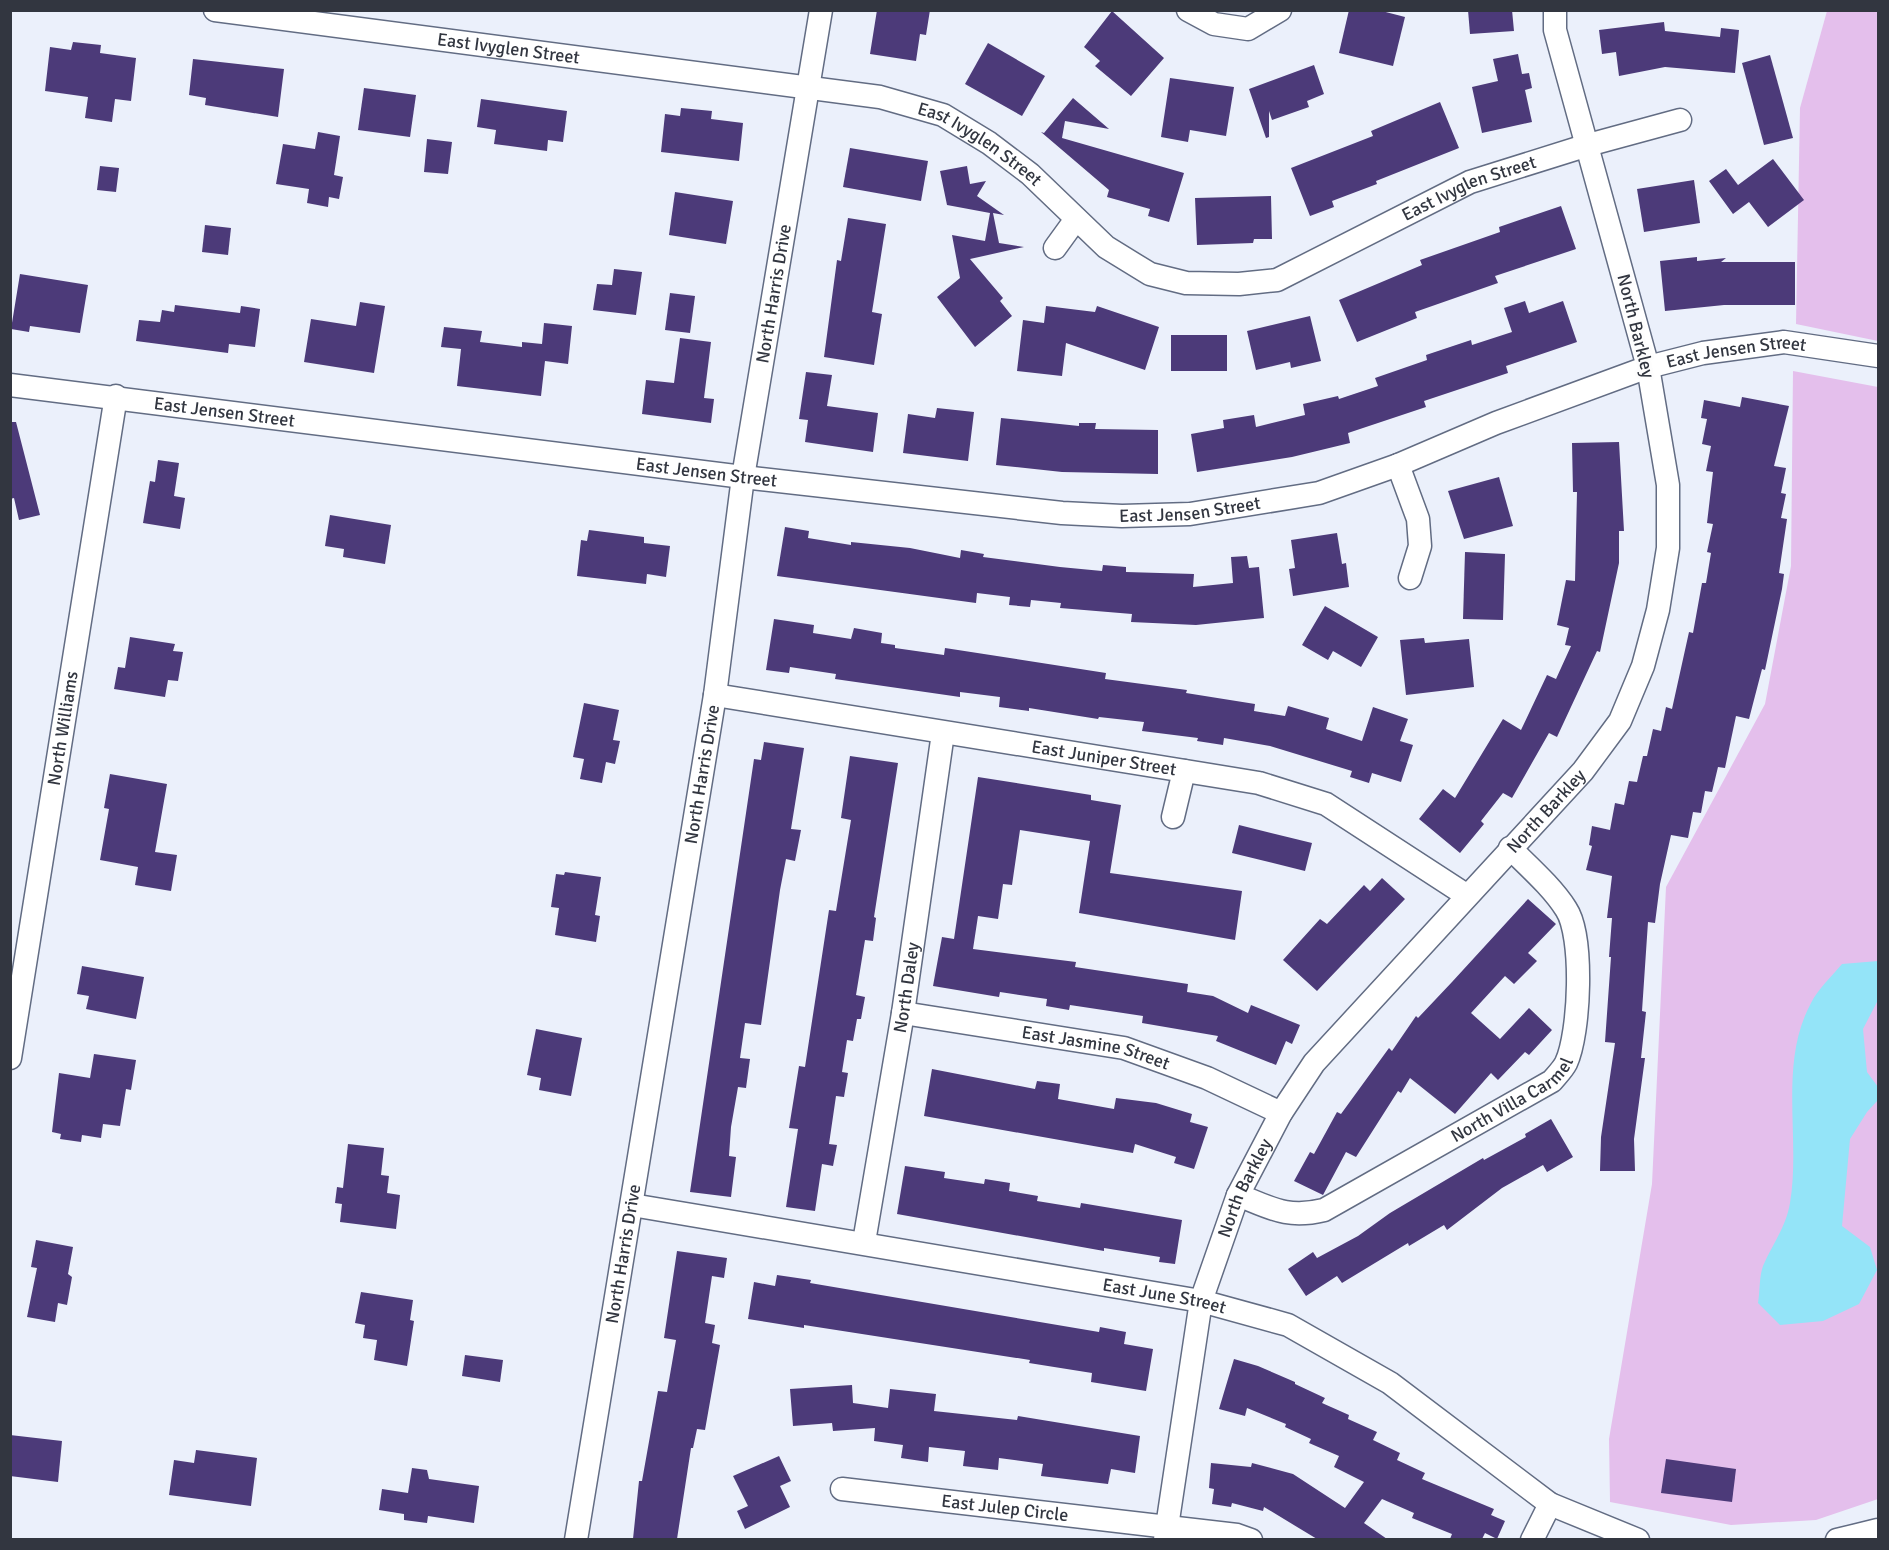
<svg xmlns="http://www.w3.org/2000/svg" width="1889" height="1550" viewBox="0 0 1889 1550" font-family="Signika,sans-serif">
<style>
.green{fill:#e4bfec}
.water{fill:#94e4f8}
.building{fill:#4c3a79}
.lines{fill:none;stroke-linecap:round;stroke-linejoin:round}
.minor-casing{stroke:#626c83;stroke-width:25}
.minor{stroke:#fff;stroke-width:22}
.labels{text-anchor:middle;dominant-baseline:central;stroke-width:6;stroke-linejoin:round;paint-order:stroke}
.street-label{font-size:18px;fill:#323640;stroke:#fdfdfd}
</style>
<rect width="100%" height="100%" fill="#ebf0fb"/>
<g class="green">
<path d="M1827 11H1878V341L1796 324 1800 108Z"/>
<path d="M1793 371 1878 387V1499L1816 1520 1731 1525 1610 1502 1609 1439 1652 1184 1666 887 1765 704 1791 566Z"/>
</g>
<path class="water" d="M1878 961V1000L1863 1029 1867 1072 1878 1087V1100L1867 1112 1850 1139 1842 1226 1870 1247 1877 1270 1859 1304 1823 1321 1780 1325 1758 1303C1760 1292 1759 1277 1763 1266 1772 1245 1786 1227 1790 1203 1801 1138 1778 1064 1811 1003 1818 989 1832 976 1842 964Z"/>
<g class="building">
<path d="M877 10H930L926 35 920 34 916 61 870 54Z"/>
<path d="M1349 10H1378L1405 17 1393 66 1339 53Z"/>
<path d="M1468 10H1512L1514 31 1470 34Z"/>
<path d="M1112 11 1164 58 1131 96 1095 66 1100 61 1084 47Z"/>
<path d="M1664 22 1665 31 1720 37 1721 28 1739 30 1735 73 1665 67 1619 76 1616 52 1602 54 1599 30Z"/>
<path d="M73 42 101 45 100 53 136 58 131 101 115 99 112 122 85 118 88 97 45 91 50 47 71 50Z"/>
<path d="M988 43 1045 76 1022 116 965 84Z"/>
<path d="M1518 54 1522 74 1529 73 1532 88 1525 90 1532 122 1482 133 1472 87 1498 81 1493 59Z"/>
<path d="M1770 55 1793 138 1764 145 1742 63Z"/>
<path d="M193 59 284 69 278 117 205 105 206 98 189 95Z"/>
<path d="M1314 65 1324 94 1307 101 1309 107 1272 120 1269 111V137L1266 138 1249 89Z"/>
<path d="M1170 78 1234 87 1226 136 1190 130 1188 142 1161 137Z"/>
<path d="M364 88 416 95 410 137 358 130Z"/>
<path d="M1073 98 1109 129 1065 121 1062 138 1184 173 1169 222 1148 216 1150 209 1107 197 1109 190 1041 132 1044 133Z"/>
<path d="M481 99 567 111 563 142 548 140 547 151 494 144 496 130 477 127Z"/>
<path d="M1440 102 1459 148 1376 181 1377 184 1332 201 1334 207 1310 216 1291 168 1373 136 1371 131Z"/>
<path d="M681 108 712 111 711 119 743 123 739 161 661 152 665 114 680 116Z"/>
<path d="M318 132 340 136 334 175 343 177 339 199 329 197 328 207 307 203 309 189 276 184 283 144 315 149Z"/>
<path d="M427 139 452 142 448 174 424 172Z"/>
<path d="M850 148 928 161 921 201 843 187Z"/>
<path d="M1773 159 1804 200 1768 227 1749 202 1733 214 1709 181 1726 169 1738 185Z"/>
<path d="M100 166 119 168 116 192 97 190Z"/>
<path d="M967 166 970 184 986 181 977 196 1004 215 993 213 999 243 1024 247 970 259 1003 298 1000 301 1012 316 975 347 937 297 960 278 952 235 985 241 990 213 947 205 940 171Z"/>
<path d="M1694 180 1700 223 1644 232 1637 189Z"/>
<path d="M675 192 733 201 726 244 669 235Z"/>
<path d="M1271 196 1272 239H1254L1253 243 1197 245 1195 198Z"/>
<path d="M1561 206 1576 249 1495 276 1498 283 1415 312 1417 318 1357 342 1339 300 1422 265 1420 260 1500 232 1499 227Z"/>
<path d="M848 218 886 224 872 312 882 314 874 365 824 357 837 260 841 261Z"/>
<path d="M205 225 231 228 228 255 202 252Z"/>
<path d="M1697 257V261L1726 258 1721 262H1795V305H1724L1665 311 1660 261Z"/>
<path d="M614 269 642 272 636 315 593 310 597 284 612 285Z"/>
<path d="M20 274 88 285 80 333 30 326 29 332 11 329Z"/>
<path d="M670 293 695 296 690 333 665 330Z"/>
<path d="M1525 301 1529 313 1563 301 1577 342 1506 366 1508 373 1424 401 1426 407 1348 433 1350 443 1292 457 1197 472 1191 434 1224 428 1223 420 1254 415 1256 427 1305 415 1303 404 1338 396 1339 399 1378 386 1375 378 1427 360 1426 355 1471 340 1472 345 1512 332 1504 308Z"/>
<path d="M360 302 385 306 374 373 304 362 311 319 356 326Z"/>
<path d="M175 305 240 313 241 306 260 309 255 347 229 344 228 353 136 341 139 320 160 322 162 310 174 312Z"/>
<path d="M1046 306 1095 312 1097 306 1159 327 1145 370 1066 343 1062 376 1017 371 1023 320 1044 323Z"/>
<path d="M1310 316 1321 361 1291 368 1290 362 1256 370 1247 331Z"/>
<path d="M544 323 572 326 568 364 545 361 541 396 457 386 461 349 441 347 444 327 482 331 480 342 522 347V342L542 344Z"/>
<rect x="1171" y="335" width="56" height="36"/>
<path d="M680 338 711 342 704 398 714 399 711 423 642 414 646 380 674 383Z"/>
<path d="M806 372 832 375 827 406 878 413 873 452 805 442 808 420 799 419Z"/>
<path d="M1742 397 1789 406 1774 466 1786 468 1781 493 1786 494 1781 518 1787 519 1779 573 1784 574 1782 589 1765 670 1762 669 1749 719 1736 716 1725 768 1718 767 1712 792 1705 791 1701 813 1693 812 1688 838 1671 835 1660 884 1655 923 1648 922 1642 1011 1646 1012 1641 1058H1645L1634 1139 1635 1171H1600L1601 1137 1615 1043 1605 1042 1611 957H1609L1612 918H1607L1612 876 1586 870 1592 846 1589 845 1592 826 1610 830 1615 803 1624 805 1629 781 1637 782 1643 756H1647L1653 729 1661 731 1666 707 1672 709 1689 632 1693 633 1702 583H1706L1711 553 1707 552 1713 524 1707 523 1713 472 1706 471 1711 446 1702 444 1707 419 1701 418 1704 400 1740 407Z"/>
<path d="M937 408 974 412 968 461 903 453 908 414 935 418Z"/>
<path d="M1001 418 1079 426V423H1096L1095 429 1158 430V474L1062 472 996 465Z"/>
<path d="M10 422H16L40 515 19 520 14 498 10 499Z"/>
<path d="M1619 442 1624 531H1619V563L1600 652 1597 651 1557 737 1549 733 1512 798 1503 793 1481 821 1484 824 1460 853 1419 819 1443 789 1455 798 1503 719 1521 730 1547 675 1556 679 1571 646 1565 645 1569 628 1557 625 1566 580 1575 581 1577 492H1573L1572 443Z"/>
<path d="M158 460 179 463 174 496 185 498 180 529 143 523 150 481 155 482Z"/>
<path d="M1499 477 1513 526 1464 539 1448 491Z"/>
<path d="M330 515 391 525 385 564 343 557 344 549 325 546Z"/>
<path d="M785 527 809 531 808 538 851 545V542L910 548 960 558 961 550 984 554 983 557 1060 567 1102 571 1103 565 1126 567V572L1194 574 1193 587 1233 583 1231 557 1247 556 1249 568 1259 567 1264 618 1196 625 1131 622 1132 614 1060 608 1061 603 1031 600 1030 607 1009 605 1010 597 977 593 976 603 777 576Z"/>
<path d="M589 530 644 537V543L670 546 666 577 647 574 646 584 577 576 581 540 587 541Z"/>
<path d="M1337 533 1342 564 1346 563 1349 587 1293 596 1289 569 1295 568 1291 540Z"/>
<path d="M1465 552 1505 554 1503 620 1463 619Z"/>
<path d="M1325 606 1378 637 1361 667 1333 651 1328 660 1302 645Z"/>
<path d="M774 619 814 625 813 633 851 639 854 628 882 633 881 643 895 645V648L944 655 945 648 1106 673 1105 679 1187 690 1186 693 1255 704 1254 711 1285 716 1288 706 1329 718 1326 729 1362 741 1373 707 1408 719 1400 741 1413 745 1401 782 1372 773 1369 783 1350 777 1352 771 1270 746 1224 738 1223 745 1197 741 1198 738 1142 731 1144 722 1099 717 1098 719 1029 708V711L999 707 1000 697 960 692V697L835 679 836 674 790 667 789 673 766 670Z"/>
<path d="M130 637 175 644 173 651 183 652 178 681 168 680 165 697 114 689 118 667 125 668Z"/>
<path d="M1424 638 1425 643 1469 639 1474 687 1406 695 1400 640Z"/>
<path d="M584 703 619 710 613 740 620 741 615 764 606 762 602 783 580 779 584 759 573 757Z"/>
<path d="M764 742 804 748 791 829 801 830 795 861 786 859 780 890 761 1025 745 1023 740 1058 750 1059 746 1088 738 1087 731 1127 729 1156 736 1157 731 1197 690 1192 754 759 761 760Z"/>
<path d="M850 756 898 763 874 917 876 918 873 941 865 940 856 995 865 997 861 1019H857L853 1041 847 1040 842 1072 848 1073 844 1097 836 1096 829 1144 837 1145 833 1166 822 1164 815 1211 786 1207 798 1129 789 1128 799 1066 805 1067 829 910 836 911 851 820 841 818Z"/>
<path d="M110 774 167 784 155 852 177 855 171 891 135 885 138 867 100 860 109 809 104 808Z"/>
<path d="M978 777 1091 795V800L1121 805 1110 873 1242 891 1235 940 1079 913 1090 841 1020 830 1012 885 1003 884 998 919 978 916 973 949 1076 962 1075 967 1188 984 1187 992 1213 996 1248 1013 1251 1005 1300 1025 1292 1044 1286 1041 1276 1065 1216 1041 1218 1036 1142 1023 1143 1016 1070 1005 1069 1010 1046 1006 1047 999 1000 992 999 997 933 986 942 937 954 939Z"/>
<path d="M1239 825 1312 843 1305 871 1232 853Z"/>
<path d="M565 872 601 877 595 915 600 916 596 942 555 935 559 908 551 907 556 874 564 875Z"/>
<path d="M1382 878 1405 899 1317 991 1283 960 1320 919 1327 924 1364 885 1370 891Z"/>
<path d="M1528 899 1556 924 1528 953 1537 961 1514 984 1505 976 1471 1013 1500 1039 1529 1008 1552 1030 1529 1055 1525 1052 1498 1080 1491 1073 1455 1114 1410 1078 1401 1093 1398 1091 1356 1157 1346 1152 1323 1195 1294 1181 1310 1152 1314 1154 1337 1112 1341 1114 1389 1048 1392 1051 1416 1016 1418 1018 1452 982Z"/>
<path d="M82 966 144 977 136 1019 86 1009 89 996 77 994Z"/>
<path d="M536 1029 582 1038 571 1096 539 1090 541 1078 527 1075Z"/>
<path d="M94 1054 136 1060 131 1090 126 1089 120 1126 103 1124 101 1138 82 1135 81 1142 60 1139 61 1134 52 1132 59 1073 90 1078Z"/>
<path d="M932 1069 1035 1089 1037 1081 1060 1084 1058 1099 1114 1109 1116 1098 1156 1103 1192 1114 1190 1122 1208 1127 1194 1169 1174 1163 1176 1157 1135 1144 1133 1153 924 1116Z"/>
<path d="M1551 1119 1573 1157 1547 1172 1543 1165 1502 1188 1447 1230 1444 1225 1409 1246 1408 1243 1342 1283 1337 1276 1306 1296 1288 1269 1313 1252 1317 1258 1358 1236 1390 1213 1483 1158 1484 1160 1526 1137 1525 1134Z"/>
<path d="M348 1144 384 1148 381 1175 389 1176 387 1193 400 1195 396 1229 340 1222 342 1204 335 1203 337 1187 343 1188Z"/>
<path d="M905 1166 945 1172 944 1178 984 1184 985 1179 1010 1183 1009 1191 1038 1196 1037 1201 1080 1208 1081 1203 1182 1220 1175 1264 1159 1262 1160 1257 1104 1248V1251L897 1214Z"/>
<path d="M36 1240 73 1247 68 1274 72 1277 67 1305 58 1303 55 1322 27 1317 37 1268 31 1267Z"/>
<path d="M677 1251 727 1258 724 1278 712 1276 705 1323 715 1325 712 1343 720 1345 705 1430 697 1429 693 1448H691L677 1539H633L639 1481H642L658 1391 667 1392 676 1340 664 1338Z"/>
<path d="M777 1275 811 1280 810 1283 1099 1332 1100 1327 1126 1332 1124 1344 1153 1349 1146 1391 1091 1382 1092 1373 1029 1363 1030 1360 804 1325V1328L748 1319 754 1282 775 1286Z"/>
<path d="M361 1292 413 1300 410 1320 414 1321 407 1366 374 1360 377 1340 363 1338 365 1325 355 1323Z"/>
<path d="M465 1355 503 1360 500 1382 462 1376Z"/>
<path d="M1234 1359 1258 1366 1295 1382V1384L1325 1398 1322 1403 1349 1415 1348 1419 1377 1432 1373 1440 1400 1453 1397 1460 1425 1473 1422 1479 1494 1509 1491 1515 1505 1521 1497 1539 1485 1533 1482 1539H1450L1452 1534 1412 1518 1414 1513 1382 1499 1364 1523 1387 1539H1317L1264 1507 1263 1511 1232 1503 1231 1507 1212 1504 1214 1489 1209 1488 1211 1463 1251 1467 1252 1463 1293 1474 1345 1508 1364 1482 1334 1467 1339 1456 1309 1443 1311 1439 1285 1427 1286 1424 1247 1408 1245 1416 1219 1409Z"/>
<path d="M852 1385 853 1403 888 1408 890 1389 936 1394 934 1411 1017 1420 1018 1416 1140 1436 1135 1473 1111 1469 1108 1484 1041 1476 1043 1464 999 1458 998 1470 963 1466 965 1451 929 1447 928 1462 901 1458 903 1445 874 1441 875 1428 833 1431 832 1423 793 1426 790 1389Z"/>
<path d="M10 1435 62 1441 58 1482 10 1476Z"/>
<path d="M196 1450 257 1458 251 1506 169 1495 174 1460 194 1463Z"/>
<path d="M779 1456 791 1481 780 1486 790 1507 745 1529 737 1511 748 1506 733 1476Z"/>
<path d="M1666 1459 1736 1469 1732 1502 1661 1493Z"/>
<path d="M412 1468 427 1470 429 1479 479 1486 474 1523 428 1516 427 1523 404 1520V1514L379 1510 382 1489 408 1493Z"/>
</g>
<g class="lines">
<g class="minor-casing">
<g id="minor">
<path id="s1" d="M215 10 880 97 943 115 989 143 1030 174 1106 247 1150 274 1186 283 1239 284 1277 280 1470 182 1588 145 1680 120"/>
<path d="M1188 10 1214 24 1248 29 1280 10"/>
<path d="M1055 248 1076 219"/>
<path id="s2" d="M10 385 743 477 1062 513 1122 516 1190 514 1319 493 1398 465 1496 423 1648 367 1703 353 1784 342 1878 356"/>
<path d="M1398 465 1418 519 1420 546 1410 578"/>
<path id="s3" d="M715 695 1259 783 1326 804 1466 895"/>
<path d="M1173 817 1184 771"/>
<path id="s4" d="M903 1013 1124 1048 1207 1078 1281 1113"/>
<path id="s5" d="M10 1058 116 396"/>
<path id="s6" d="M1238 1195C1271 1208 1287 1219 1324 1210L1552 1081C1557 1075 1563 1069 1566 1063 1580 1033 1584 936 1566 909 1552 887 1529 867 1510 848"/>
<path id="s7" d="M632 1205 1201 1301 1288 1325 1390 1383 1550 1504 1638 1540"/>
<path id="s8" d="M864 1242 903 1013 943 733"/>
<path id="s9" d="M842 1489 1237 1535 1251 1540"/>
<path id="s10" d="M576 1540 715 695 743 477 821 10"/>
<path id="s11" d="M1165 1540 1201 1301 1238 1195 1281 1113 1314 1063 1583 771 1620 721 1643 666 1658 610 1668 548V485L1648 367 1555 30V10"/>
<path d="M1532 1540 1550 1504"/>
<path d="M1837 1540 1878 1530"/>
</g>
</g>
<use href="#minor" class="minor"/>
</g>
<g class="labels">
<g class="street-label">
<text stroke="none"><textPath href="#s1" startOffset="296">East Ivyglen Street</textPath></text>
<text stroke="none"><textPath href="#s1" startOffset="782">East Ivyglen Street</textPath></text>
<text stroke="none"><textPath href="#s1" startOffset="1340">East Ivyglen Street</textPath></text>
<text stroke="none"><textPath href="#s10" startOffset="1262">North Harris Drive</textPath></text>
<text transform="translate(1636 326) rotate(76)">North Barkley</text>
<text stroke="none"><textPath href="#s2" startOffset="1761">East Jensen Street</textPath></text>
<text stroke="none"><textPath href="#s2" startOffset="216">East Jensen Street</textPath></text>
<text stroke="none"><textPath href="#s2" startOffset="702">East Jensen Street</textPath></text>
<text stroke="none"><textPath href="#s2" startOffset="1188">East Jensen Street</textPath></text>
<text stroke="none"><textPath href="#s5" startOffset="334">North Williams</textPath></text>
<text stroke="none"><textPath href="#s3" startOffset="394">East Juniper Street</textPath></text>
<text stroke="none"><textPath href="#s10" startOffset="776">North Harris Drive</textPath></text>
<text stroke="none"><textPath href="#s11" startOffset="849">North Barkley</textPath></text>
<text stroke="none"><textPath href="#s8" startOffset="258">North Daley</textPath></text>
<text stroke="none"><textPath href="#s4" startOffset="196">East Jasmine Street</textPath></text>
<text stroke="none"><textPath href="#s6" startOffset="308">North Villa Carmel</textPath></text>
<text stroke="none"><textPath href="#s11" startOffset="363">North Barkley</textPath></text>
<text stroke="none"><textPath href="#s10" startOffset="290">North Harris Drive</textPath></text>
<text stroke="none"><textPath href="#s7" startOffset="540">East June Street</textPath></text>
<text stroke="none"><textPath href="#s9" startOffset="164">East Julep Circle</textPath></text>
</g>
</g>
<rect width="1889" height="1550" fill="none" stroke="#323640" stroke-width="24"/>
</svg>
